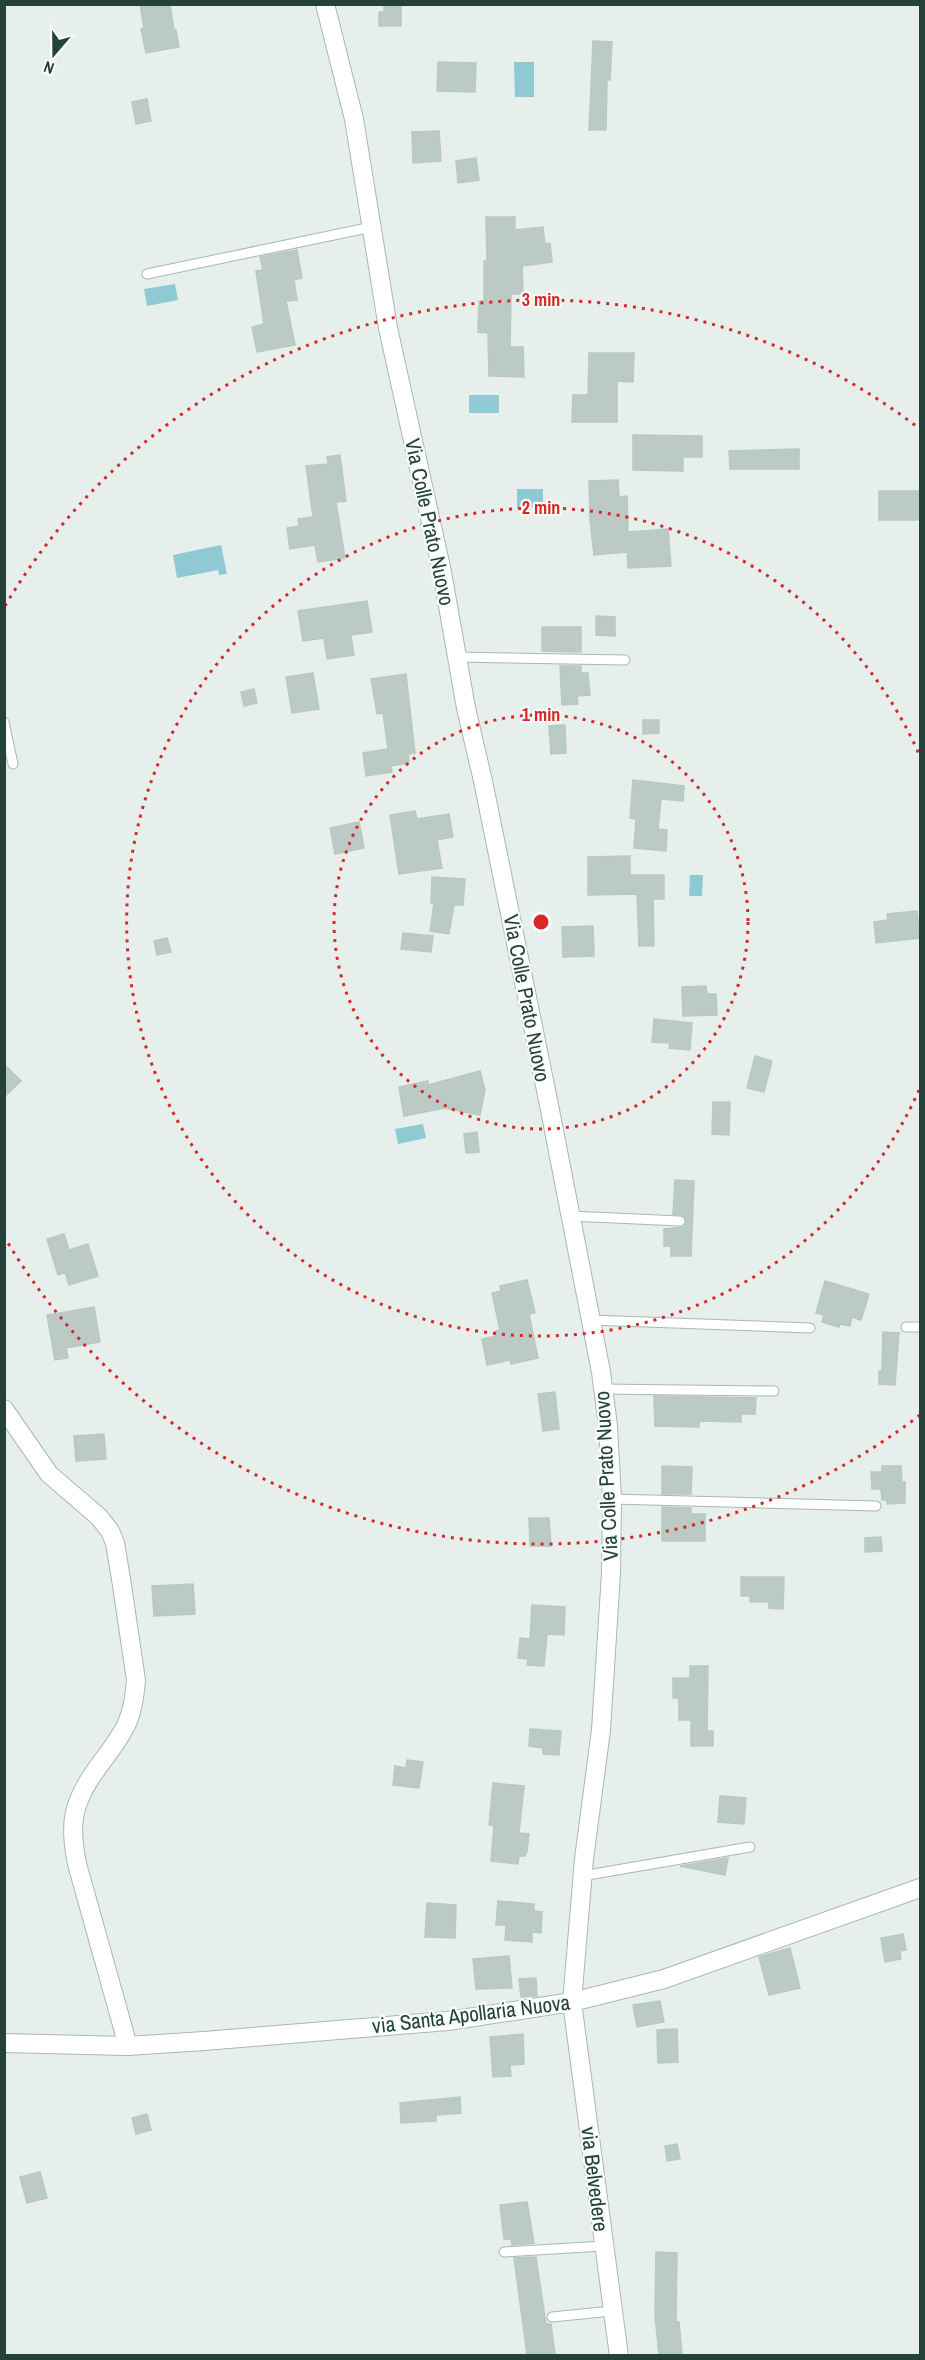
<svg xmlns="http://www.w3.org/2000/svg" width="925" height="2360" viewBox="0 0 925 2360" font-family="'Archivo Narrow',sans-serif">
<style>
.water{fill:#8ec9d4}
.building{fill:#bbcac4;stroke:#b8c9c2;stroke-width:1.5}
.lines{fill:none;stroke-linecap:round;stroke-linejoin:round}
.lane-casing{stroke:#a8b8b2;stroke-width:11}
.street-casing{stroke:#a8b8b2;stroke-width:20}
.lane{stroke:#fff;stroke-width:9}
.street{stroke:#fff;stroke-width:18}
.ring{fill:none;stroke:#d62828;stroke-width:3;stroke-dasharray:3 6}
.labels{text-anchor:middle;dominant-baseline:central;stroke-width:4.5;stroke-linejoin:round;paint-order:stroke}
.street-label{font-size:21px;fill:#24423a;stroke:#f7fbf9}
.centre{fill:#d62828;stroke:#f7fbf9;stroke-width:3}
.ring-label{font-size:18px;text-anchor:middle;font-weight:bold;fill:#d62828;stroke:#f7fbf9;stroke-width:4.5;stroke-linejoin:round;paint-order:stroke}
</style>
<rect width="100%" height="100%" fill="#e6efeb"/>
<g class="water">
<path d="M514 62H534V97H515Z"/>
<path d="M175 284 178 300 147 306 144 289Z"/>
<rect x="469" y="395" width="30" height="18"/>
<path d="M517 489H543V507L517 508Z"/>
<path d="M221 545 227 574 219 575 218 570 177 578 173 555Z"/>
<path d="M690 875H703L702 896H689Z"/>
<path d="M423 1124 426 1138 398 1144 395 1129Z"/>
</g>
<g class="building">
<path d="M140 4H170L174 30H176L179 47 146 53 141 29 144 28Z"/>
<path d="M384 4H401V26H379V12H384Z"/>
<path d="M593 41 612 42 610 80H607L606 130H589Z"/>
<path d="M438 62 476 63 475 92 437 91Z"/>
<path d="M147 99 151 121 136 124 132 102Z"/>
<path d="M439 131 441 161 413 163 412 132Z"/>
<path d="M476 158 479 180 458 183 456 161Z"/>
<path d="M486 217H515V230L543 227 545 244 550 243 552 262 522 266 523 294H511L510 347H523L524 377 489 376 488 333 478 332 479 301H484V261H487Z"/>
<path d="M297 250 302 278 294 280 297 300 286 301 295 345 257 352 252 327 264 324 256 271 263 270 260 257Z"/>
<path d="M589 353H634L633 382 617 381V422H572L573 395H588Z"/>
<path d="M633 435 702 436V457H683V471L633 470Z"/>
<path d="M799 449V469H730L729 451Z"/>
<path d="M340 455 346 501 336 502 345 558 318 562 315 545 290 549 287 528 299 526 298 519 313 517 306 466 328 464 327 457Z"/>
<path d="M618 480 619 497 627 496 628 532 668 529 671 566 628 568 627 552 594 555 590 520 589 481Z"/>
<path d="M879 491H921V513H918V520H879Z"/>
<path d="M367 601 372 632 351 635 354 655 327 659 324 638 303 641 298 611Z"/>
<path d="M596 616 615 617V636L596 635Z"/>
<path d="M542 627H581V652L542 651Z"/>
<path d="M560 666H581V673H588L590 695 577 696 578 704 562 705Z"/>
<path d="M313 673 319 709 292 713 286 677Z"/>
<path d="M406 674 415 753 408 754 409 763 391 766 392 772 366 776 363 753 388 749 383 713 377 714 371 679Z"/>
<path d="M254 689 257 703 244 706 241 692Z"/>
<path d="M643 720H659V733L643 734Z"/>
<path d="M565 725 566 753 551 754 549 726Z"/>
<path d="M633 780 684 786 683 801 661 799 658 829 667 830 666 851 634 848 636 819 630 818Z"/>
<path d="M415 811 417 819 449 814 453 837 437 840 442 868 399 874 390 815Z"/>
<path d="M359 822 364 848 335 854 330 828Z"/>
<path d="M630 856V875H664V899H653L654 946H639L637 894 588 895V857Z"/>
<path d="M432 877 465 879 463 905H454L449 934 430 931 434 903H431Z"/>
<path d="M917 911 920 938 876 943 874 922 888 920 887 914Z"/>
<path d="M593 926 594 956 563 957 562 927Z"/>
<path d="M403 933 433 936 431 952 401 949Z"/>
<path d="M167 938 171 952 157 955 154 941Z"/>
<path d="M706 986 707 994H716L717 1015 683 1016 682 987Z"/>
<path d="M654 1019 692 1023 690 1050 669 1048 670 1043 652 1042Z"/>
<path d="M755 1056 772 1061 764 1092 747 1088Z"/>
<path d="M4 1064 21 1081 4 1097Z"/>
<path d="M480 1071 485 1090 480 1115 444 1108 404 1116 399 1087 428 1081V1085Z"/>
<path d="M713 1102H730L729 1135 712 1134Z"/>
<path d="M477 1132 479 1152 466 1153 464 1134Z"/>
<path d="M675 1180 694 1181 691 1256H671V1246H664V1229L683 1227 687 1222 683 1215 673 1214Z"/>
<path d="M64 1234 69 1250 88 1244 98 1276 69 1285 65 1272 58 1275 47 1239Z"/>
<path d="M527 1280 535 1313 529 1314 538 1358 511 1364 510 1360 487 1365 482 1339 496 1336 495 1331 500 1330 492 1293 501 1291 500 1286Z"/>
<path d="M825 1281 869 1294 861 1320 852 1317 850 1326 840 1324 839 1327 822 1322 824 1315 816 1313Z"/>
<path d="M94 1307 100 1342 66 1348 68 1358 55 1360 47 1315Z"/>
<path d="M883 1332 899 1333 895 1385 879 1384V1371H882Z"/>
<path d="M555 1392 559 1429 543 1431 538 1394Z"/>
<path d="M654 1396 756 1398 755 1414H741V1422L699 1421V1427L655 1426Z"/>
<path d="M104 1434 106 1459 76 1461 74 1436Z"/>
<path d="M662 1466 692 1467 691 1494H662Z"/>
<path d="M882 1466H901L902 1482H905V1503L887 1504V1500H882L881 1489H872L871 1472H882Z"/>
<path d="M662 1507 691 1508V1514H705V1541H662Z"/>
<path d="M529 1518H549L551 1546H530Z"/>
<path d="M881 1537 882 1551 865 1552V1538Z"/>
<path d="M741 1577H784L783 1609 769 1608V1602H750V1596H741Z"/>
<path d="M193 1584 195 1614 154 1616 152 1586Z"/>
<path d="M532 1605 565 1607 564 1635 547 1634 544 1666 527 1665 528 1659 518 1658 520 1638 530 1639Z"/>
<path d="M690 1666H708L707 1731H713V1746H691V1720H679V1698H673V1678H690Z"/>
<path d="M530 1729 561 1731 559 1755 543 1754V1748L529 1746Z"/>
<path d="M407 1760 423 1762 419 1788 393 1785 395 1766 406 1768Z"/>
<path d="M493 1783 524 1786 519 1833 529 1834 527 1851 525 1856H519L518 1864 491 1861 494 1826 489 1825Z"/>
<path d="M720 1796 746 1798 744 1824 718 1822Z"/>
<path d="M728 1858 725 1875 680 1866Z"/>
<path d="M498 1901 534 1904V1911L542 1912 541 1933 532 1932V1942L505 1940 506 1925H496Z"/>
<path d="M427 1903 456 1905 455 1938 425 1937Z"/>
<path d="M903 1934 906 1950 900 1951 901 1959 885 1962 881 1938Z"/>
<path d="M790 1948 800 1988 769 1995 759 1957Z"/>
<path d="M509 1956 512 1988 476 1989 473 1959Z"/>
<path d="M536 1978 537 1996 521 1997 519 1979Z"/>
<path d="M660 2001 664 2022 637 2027 633 2005Z"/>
<path d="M677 2029 678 2062 658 2063 657 2030Z"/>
<path d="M523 2034 524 2064 510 2065 511 2076 493 2077 490 2037Z"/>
<path d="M460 2097 461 2113 436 2115V2121L401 2123 400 2103Z"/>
<path d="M147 2114 151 2130 136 2134 132 2118Z"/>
<path d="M677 2144 680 2159 667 2161 665 2146Z"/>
<path d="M40 2172 47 2198 27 2203 20 2177Z"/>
<path d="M527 2202 534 2243 512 2245 511 2239H504L500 2205Z"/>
<path d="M656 2252 677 2253 676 2322H679L682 2355H659L655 2315Z"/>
<path d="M536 2257 546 2324H551L555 2355H527L514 2258Z"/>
</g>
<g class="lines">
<g class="lane-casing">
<g id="lane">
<path d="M147 274 372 227"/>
<path d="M457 657 625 660"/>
<path d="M4 722 13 764"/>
<path d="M570 1216 680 1221"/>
<path d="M590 1320 810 1328"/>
<path d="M906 1327H920"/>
<path d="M603 1389 774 1391"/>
<path d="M612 1499 876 1506"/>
<path d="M582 1876 750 1847"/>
<path d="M504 2252 603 2246"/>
<path d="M552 2317 612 2311"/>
</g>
</g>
<g class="street-casing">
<g id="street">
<path d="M325 4 354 119 388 328 442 572 466 708 483 781 549 1105 601 1372 608 1426 612 1499 611 1573 601 1730 584 1859 572 2002 619 2356"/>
<path d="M4 1409 49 1474 99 1517 110 1531 115 1543 121 1579 136 1680C135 1694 133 1708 128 1721 116 1749 90 1771 79 1800 70 1820 73 1843 77 1864L128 2046"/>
<path d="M4 2043 128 2046 204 2041 448 2021 572 2002 664 1979 920 1888"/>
</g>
</g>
<use href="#lane" class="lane"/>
<use href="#street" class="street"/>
</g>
<g class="ring">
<circle cx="541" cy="922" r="207"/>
<path d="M919 1090A414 414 0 1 1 919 754"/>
<path d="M920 1415A622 622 0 0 1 5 1238M5 606A622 622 0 0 1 920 429"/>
</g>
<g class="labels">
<g class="street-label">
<text transform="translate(430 522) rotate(78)">Via Colle Prato Nuovo</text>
<text transform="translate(527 998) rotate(79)">Via Colle Prato Nuovo</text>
<text transform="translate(606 1476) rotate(-93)">Via Colle Prato Nuovo</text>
<text transform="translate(471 2014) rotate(-7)">via Santa Apollaria Nuova</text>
<text transform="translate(595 2179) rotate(83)">via Belvedere</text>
</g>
</g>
<circle cx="541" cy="922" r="9" class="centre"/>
<g class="ring-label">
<text x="541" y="306">3 min</text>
<text x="541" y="514">2 min</text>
<text x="541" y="721">1 min</text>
</g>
<rect width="925" height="2360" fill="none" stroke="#24423a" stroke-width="12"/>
<g transform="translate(54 54) rotate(200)" stroke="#f7fbf9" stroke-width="4.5" paint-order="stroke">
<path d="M0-4.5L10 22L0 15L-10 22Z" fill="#24423a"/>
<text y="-9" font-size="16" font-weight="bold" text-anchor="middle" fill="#24423a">N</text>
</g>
</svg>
